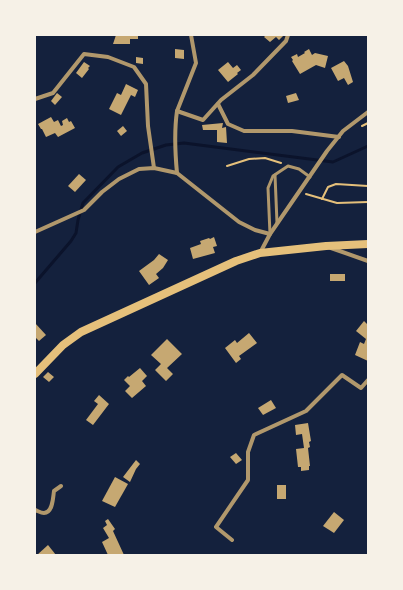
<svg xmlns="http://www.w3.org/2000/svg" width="403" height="590" viewBox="0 0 403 590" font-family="Quicksand,sans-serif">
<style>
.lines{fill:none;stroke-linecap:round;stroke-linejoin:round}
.stream{stroke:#0b132b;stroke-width:3}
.building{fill:#c6a872}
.path{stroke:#e5c07b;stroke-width:2}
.service{stroke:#b1986c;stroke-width:3}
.minor{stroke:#b1986c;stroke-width:4}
.secondary{stroke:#e5c07b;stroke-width:8}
</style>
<rect width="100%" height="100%" fill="#14213d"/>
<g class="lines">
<path class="stream" d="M35 283 71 241 76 233 78 220 83 203 118 167 142 153 166 145 184 143 333 162 368 146"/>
</g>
<g class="building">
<path d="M116 35H138V39H130V44H113Z"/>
<path d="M266 35H284L279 40 276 37 270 42 264 37Z"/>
<path d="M175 49 184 50V59L175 58Z"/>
<path d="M309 49 312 55 315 53 328 56 325 68 316 65 300 74 292 61 293 60 291 57 297 54 298 57 305 53 304 52Z"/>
<path d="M136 57 143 58V64L136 63Z"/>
<path d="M344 61 348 66 353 82 348 85 344 78 338 81 331 68Z"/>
<path d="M84 62 90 66 88 68 89 69 82 78 76 73Z"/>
<path d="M228 62 233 68 237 65 241 70 237 73 238 74 228 82 218 70Z"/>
<path d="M126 84 138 90 135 97 131 95 121 115 109 109 117 93 121 95Z"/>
<path d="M57 93 62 97 55 105 51 101Z"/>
<path d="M296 93 299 100 288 103 286 96Z"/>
<path d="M51 117 54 122 58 120 61 126 63 125 62 121 67 118 69 122 71 121 75 128 58 137 55 133 46 137 42 129H41L38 124Z"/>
<path d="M223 123 222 128 226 127 227 143 217 142V130H203L202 125Z"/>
<path d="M123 126 127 131 121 136 117 131Z"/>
<path d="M79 174 86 180 75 192 68 186Z"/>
<path d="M214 237 217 246 213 247 215 253 193 259 190 248 201 244 200 241 209 238 210 239Z"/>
<path d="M159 254 168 260 163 268 156 274 159 278 149 285 139 271 154 260Z"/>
<rect x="330" y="274" width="15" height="7"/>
<path d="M364 321 368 325V361L355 355 360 342 364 344 366 339 356 331Z"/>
<path d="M35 323 46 335 39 341 35 337Z"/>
<path d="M249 333 257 343 239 356 241 359 236 363 225 348 235 340 237 343Z"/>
<path d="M167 339 182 354 167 368 173 374 166 381 155 370 161 364 151 355Z"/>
<path d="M140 368 147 376 142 381 146 386 132 398 125 391 130 386 124 380 128 376 129 377Z"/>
<path d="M48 372 54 377 49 382 43 377Z"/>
<path d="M99 395 109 404 93 425 86 420 98 404 94 401Z"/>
<path d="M271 400 276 408 263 415 258 408Z"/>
<path d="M308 423 311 441 309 442 310 447 308 448 310 466H309V470L301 471V467H298L296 449 304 448 302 434 296 435 295 425Z"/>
<path d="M236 453 242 460 236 464 230 457Z"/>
<path d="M136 460 140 464 136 469 130 482 123 477Z"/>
<path d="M115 477 128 484 115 507 102 501Z"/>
<rect x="277" y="485" width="9" height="14"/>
<path d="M334 512 344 520 334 533 323 526Z"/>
<path d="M108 519 115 529 113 531 124 555H108L102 542 109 538 103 528 107 525 105 521Z"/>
<path d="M48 545 56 555H37Z"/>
</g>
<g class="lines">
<g class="path">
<path d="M362 126 368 123"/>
<path d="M227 166 249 159 265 158 281 163"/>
<path d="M306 194 337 203 368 202"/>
<path d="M322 199 328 187 336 184 368 186"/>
</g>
<g class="service">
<path d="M275 175 277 223"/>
<path d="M270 234 268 188 273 176 288 166 299 169 310 177"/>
</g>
<g class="minor">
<path d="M35 99 53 93 84 54 108 57 134 67 146 84 148 126 154 168"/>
<path d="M218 104 228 124 244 131H292L339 137"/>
<path d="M177 111 203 120 221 100 253 75 286 41 288 35"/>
<path d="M177 173C175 152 174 132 177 111L196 63 191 35"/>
<path d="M35 232 84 210 102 192 119 179 139 169 154 168 177 173 239 222 255 230 270 234"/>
<path d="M331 248 368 261"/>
<path d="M260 253 270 234 327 151 343 131 368 112"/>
<path d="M35 510C38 511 41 513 44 513 53 513 53 497 54 491L61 486"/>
<path d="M232 540 216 527 248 480V452L254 435 306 411 342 375 361 388 368 380"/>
</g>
<path class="secondary" d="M35 374 63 345 81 332 236 261 260 253 326 246 368 244"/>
</g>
<rect width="403" height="590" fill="none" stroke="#f6f1e7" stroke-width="72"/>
</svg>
